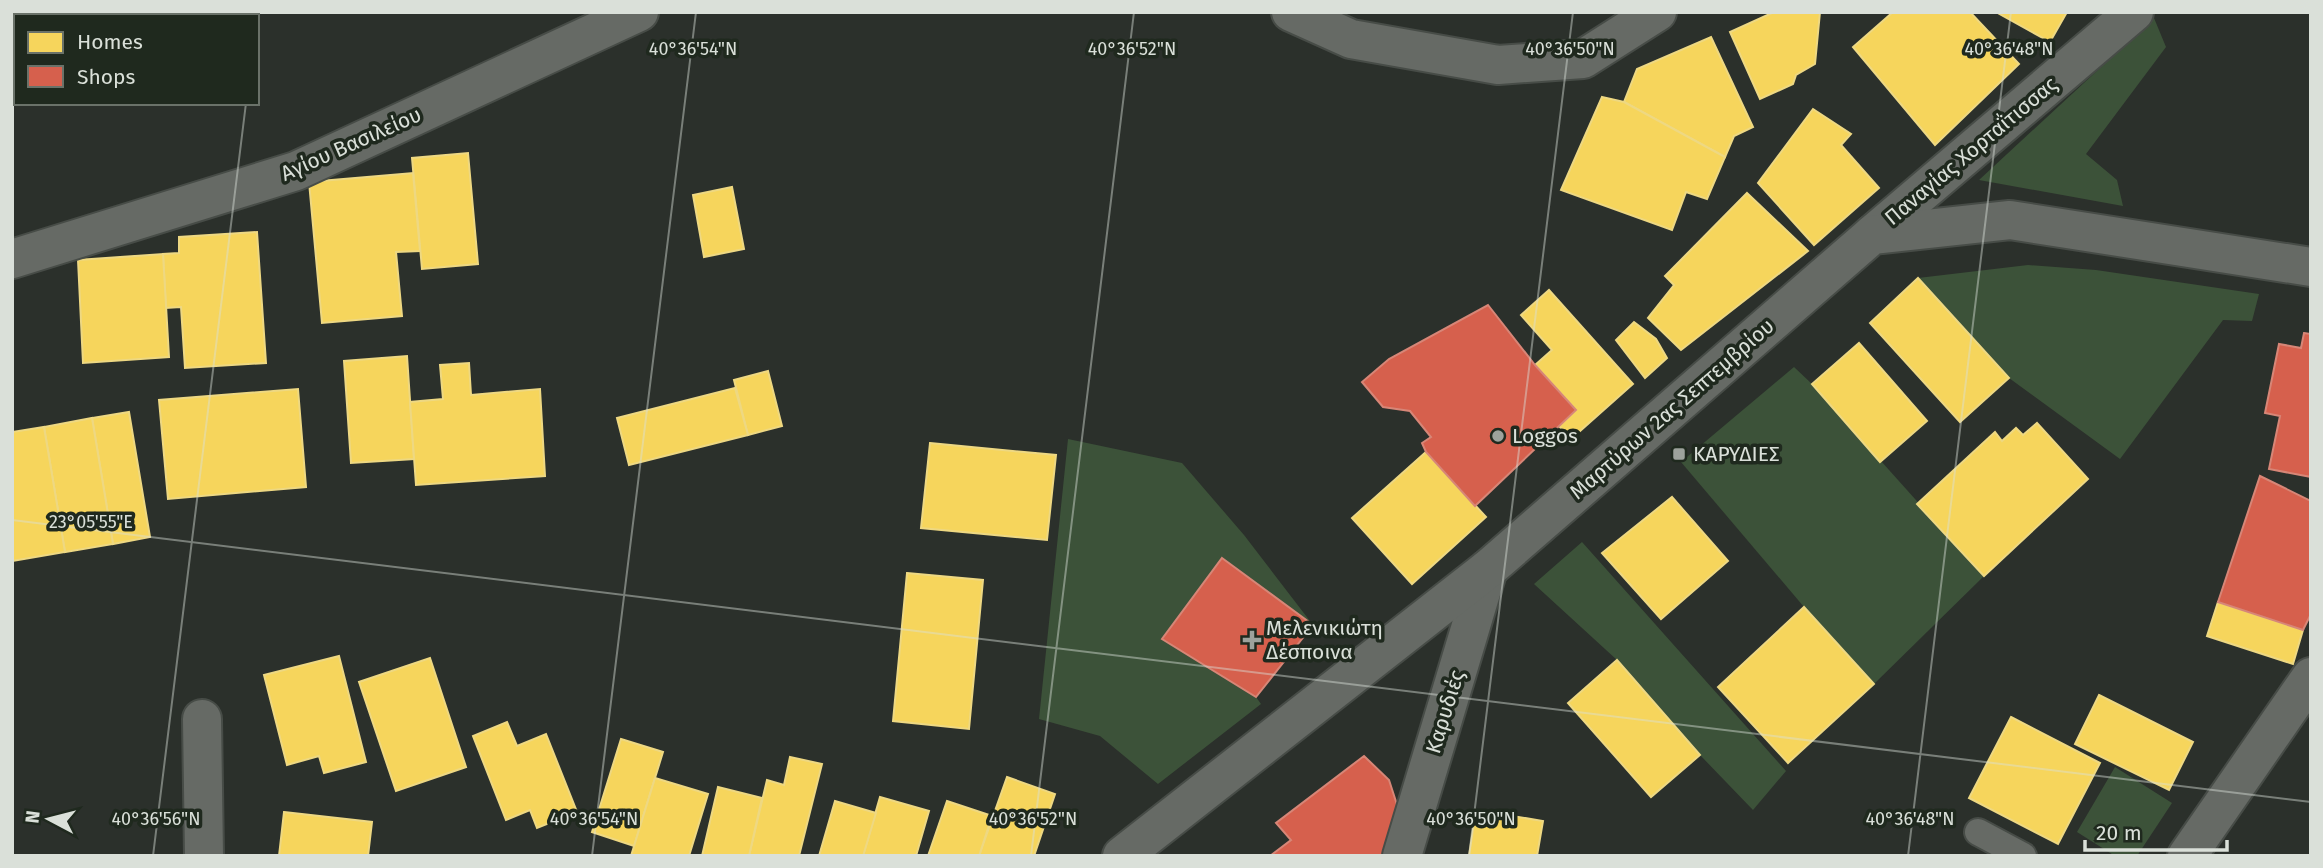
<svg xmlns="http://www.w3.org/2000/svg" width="2323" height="868" viewBox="0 0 2323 868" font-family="'Fira Sans',sans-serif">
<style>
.green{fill:#3c5239}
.homes{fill:#f6d55c;stroke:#eed882;stroke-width:2}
.shops{fill:#d6604d;stroke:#d78677;stroke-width:2}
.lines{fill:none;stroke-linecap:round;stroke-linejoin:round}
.service-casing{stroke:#474c47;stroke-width:30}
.minor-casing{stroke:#474c47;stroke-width:42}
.tertiary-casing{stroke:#474c47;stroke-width:42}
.service{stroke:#666a65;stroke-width:26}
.minor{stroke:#666a65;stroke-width:38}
.tertiary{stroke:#666a65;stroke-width:38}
.ticks{fill:none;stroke:#dae0d9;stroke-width:2;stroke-opacity:0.45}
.poi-dot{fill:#9da29c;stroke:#1f291e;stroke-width:2.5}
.labels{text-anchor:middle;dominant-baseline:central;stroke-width:7;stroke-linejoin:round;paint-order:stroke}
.street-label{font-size:21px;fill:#dae0d9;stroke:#1f291e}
.poi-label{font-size:21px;fill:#dae0d9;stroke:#1f291e;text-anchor:start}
.ticks-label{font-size:18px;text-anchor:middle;fill:#dae0d9;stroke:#1f291e;stroke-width:7;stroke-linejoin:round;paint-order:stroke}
</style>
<rect width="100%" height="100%" fill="#2b302b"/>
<g class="green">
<path d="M2154 18 2166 47 2086 154 2117 180 2123 206 1979 180Z"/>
<path d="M2028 265 2096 270 2259 294 2252 321 2223 320 2120 459 2009 378 1918 278Z"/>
<path d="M1794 367 1812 384 1984 576 1874 684 1804 607 1681 462Z"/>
<path d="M1068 439 1182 463 1244 535 1313 625 1223 559 1256 697 1261 704 1158 784 1100 736 1039 719Z"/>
<path d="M1582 542 1786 771 1753 810 1700 755 1617 660 1534 584Z"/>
<path d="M2115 767 2172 803 2137 856H2115L2077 832Z"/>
</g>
<g class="homes">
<path d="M1774 12H1820L1815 64 1796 75 1793 84 1760 99 1730 32Z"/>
<path d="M1893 12H1970L2019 64 1935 145 1853 47Z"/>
<path d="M1996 12H2067L2050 42Z"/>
<path d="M1711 37 1753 127 1734 136 1725 157 1624 102 1637 69Z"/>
<path d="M1602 97 1624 102 1725 157 1707 199 1686 192 1672 230 1561 190Z"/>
<path d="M1813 109 1851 134 1841 145 1879 188 1814 245 1758 183Z"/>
<path d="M468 153 478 264 422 269 412 158Z"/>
<path d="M413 173 420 251 396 252 402 316 322 323 309 182Z"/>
<path d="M732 187 744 249 704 257 693 195Z"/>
<path d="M1747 193 1808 251 1681 350 1648 318 1674 285 1665 276Z"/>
<path d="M257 232 266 363 185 368 181 307 166 308 163 254 179 253V237Z"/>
<path d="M163 254 169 357 83 363 78 260Z"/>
<path d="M1918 278 2009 378 1960 422 1870 323Z"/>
<path d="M1549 290 1633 384 1571 439 1559 426 1576 410 1535 365 1552 350 1521 315Z"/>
<path d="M1634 322 1656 339 1667 358 1645 378 1616 340Z"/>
<path d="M1859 343 1927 421 1880 462 1812 384Z"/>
<path d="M407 356 414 459 351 463 344 361Z"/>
<path d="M469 363 471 395 540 389 545 476 416 485 410 402 443 399 440 365Z"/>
<path d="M768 371 782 426 748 435 734 380Z"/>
<path d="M735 388 748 435 629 465 617 418Z"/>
<path d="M298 389 306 487 168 499 159 400Z"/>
<path d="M129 412 150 537 113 544 92 418Z"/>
<path d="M92 418 113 544 65 552 44 427Z"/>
<path d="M2037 423 2088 479 1984 576 1917 504 1995 432 2002 441 2016 428 2023 435Z"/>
<path d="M44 427 65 552 12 561V432Z"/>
<path d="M930 443 1056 455 1047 540 921 528Z"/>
<path d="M1426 452 1486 517 1412 584 1352 518Z"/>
<path d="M1672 497 1728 561 1661 619 1602 553Z"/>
<path d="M907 573 983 580 969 729 893 721Z"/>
<path d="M2218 602 2303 630 2293 664 2207 636Z"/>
<path d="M1804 607 1874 684 1788 763 1718 687Z"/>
<path d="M339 656 366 762 324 773 319 756 287 765 264 675Z"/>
<path d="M430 658 466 767 396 791 359 682Z"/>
<path d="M1617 660 1700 755 1651 797 1568 703Z"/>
<path d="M2099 695 2193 742 2169 790 2075 744Z"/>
<path d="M2011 717 2100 763 2058 844 1969 798Z"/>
<path d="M507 722 517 746 546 734 577 812 537 828 530 810 506 820 473 736Z"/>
<path d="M621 739 663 752 634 846 592 832Z"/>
<path d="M790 757 822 764 799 856H749L767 780 784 785Z"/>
<path d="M1007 777 1055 794 1034 856H979Z"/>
<path d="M655 778 708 794 689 856H631Z"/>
<path d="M718 787 762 798 749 856H702Z"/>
<path d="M880 797 929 811 916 856H863Z"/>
<path d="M835 801 876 813 863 856H819Z"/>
<path d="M947 801 992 816 979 856H928Z"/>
<path d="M1476 810 1543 821 1537 856H1469Z"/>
<path d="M284 812 372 822 368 856H279Z"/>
</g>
<g class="shops">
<path d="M1488 305 1535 365 1576 410 1475 506 1426 452 1422 443 1431 437 1410 411 1383 407 1362 382 1389 359Z"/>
<path d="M2304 333 2311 334V477L2269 469 2280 416 2265 413 2279 344 2301 348Z"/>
<path d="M2260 476 2311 501V614L2303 630 2218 602Z"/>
<path d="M1222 558 1313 625 1256 697 1162 639Z"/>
<path d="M1364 756 1389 780 1400 814 1391 856H1270L1291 840 1276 823Z"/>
</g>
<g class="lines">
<g class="service-casing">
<path id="service" d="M1978 832 2023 856"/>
</g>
<g class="minor-casing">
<g id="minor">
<path d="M1291 12 1351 39 1498 65 1583 59 1657 12"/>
<path d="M1872 235 2134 12"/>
<path d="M12 259 296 171 639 12"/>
<path d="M202 719 204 856"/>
<path d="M1402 856 1488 569"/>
<path d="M2187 856 2311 677"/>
</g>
</g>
<g class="tertiary-casing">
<path id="tertiary" d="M1122 856 1488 569 1872 235 2010 220 2311 267"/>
</g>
<use href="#service" class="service"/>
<use href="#minor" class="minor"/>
<use href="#tertiary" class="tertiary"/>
</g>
<path class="ticks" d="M257 16V12M12 520 2311 802M153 856 246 103M592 856 696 12M1031 856 1134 12M1469 856 1573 12M1908 856 2011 12"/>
<g class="poi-dot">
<circle cx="1498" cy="436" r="7"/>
<rect x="1672" y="447" width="14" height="14" rx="3.5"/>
<path d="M1248.5 629.5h7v7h7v7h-7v7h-7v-7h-7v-7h7z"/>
</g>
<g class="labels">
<g class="street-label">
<text transform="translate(351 144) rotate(-24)">Αγίου Βασιλείου</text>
<text transform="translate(1971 151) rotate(-40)">Παναγίας Χορταΐτισσας</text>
<text transform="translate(1672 409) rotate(-41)">Μαρτύρων 2ας Σεπτεμβρίου</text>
<text transform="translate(1445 712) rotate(-73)">Καρυδιές</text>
</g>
<g class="poi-label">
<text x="1512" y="436">Loggos</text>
<text x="1693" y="454">ΚΑΡΥΔΙΕΣ</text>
<text x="1266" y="628">Μελενικιώτη<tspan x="1266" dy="24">Δέσποινα</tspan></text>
</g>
</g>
<g class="ticks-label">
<text x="2009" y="55">40°36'48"N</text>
<text x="693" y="55">40°36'54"N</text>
<text x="1132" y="55">40°36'52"N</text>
<text x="1570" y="55">40°36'50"N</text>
<text x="91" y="528">23°05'55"E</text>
<text x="156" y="825">40°36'56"N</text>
<text x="594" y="825">40°36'54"N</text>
<text x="1033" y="825">40°36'52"N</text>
<text x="1471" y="825">40°36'50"N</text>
<text x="1910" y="825">40°36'48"N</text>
</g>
<rect width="2323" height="868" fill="none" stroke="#dae0d9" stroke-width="28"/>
<rect x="14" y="14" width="245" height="91" fill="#1f291e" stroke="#6a7269" stroke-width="2"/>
<rect x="28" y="32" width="35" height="21" fill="#f6d55c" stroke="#6a7269" stroke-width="2"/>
<text x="77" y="49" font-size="21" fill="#dae0d9">Homes</text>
<rect x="28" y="66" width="35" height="21" fill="#d6604d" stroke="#6a7269" stroke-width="2"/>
<text x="77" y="84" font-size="21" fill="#dae0d9">Shops</text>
<g transform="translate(49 819) rotate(277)" stroke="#1f291e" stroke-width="5" paint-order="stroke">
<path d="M0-5L12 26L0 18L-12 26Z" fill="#dae0d9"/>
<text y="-10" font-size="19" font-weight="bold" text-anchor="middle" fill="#dae0d9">N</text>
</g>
<path d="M2085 840v10h142v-10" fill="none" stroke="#dae0d9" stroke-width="3.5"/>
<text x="2096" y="840" font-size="21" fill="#dae0d9" stroke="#1f291e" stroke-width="5" paint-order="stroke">20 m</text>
</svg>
